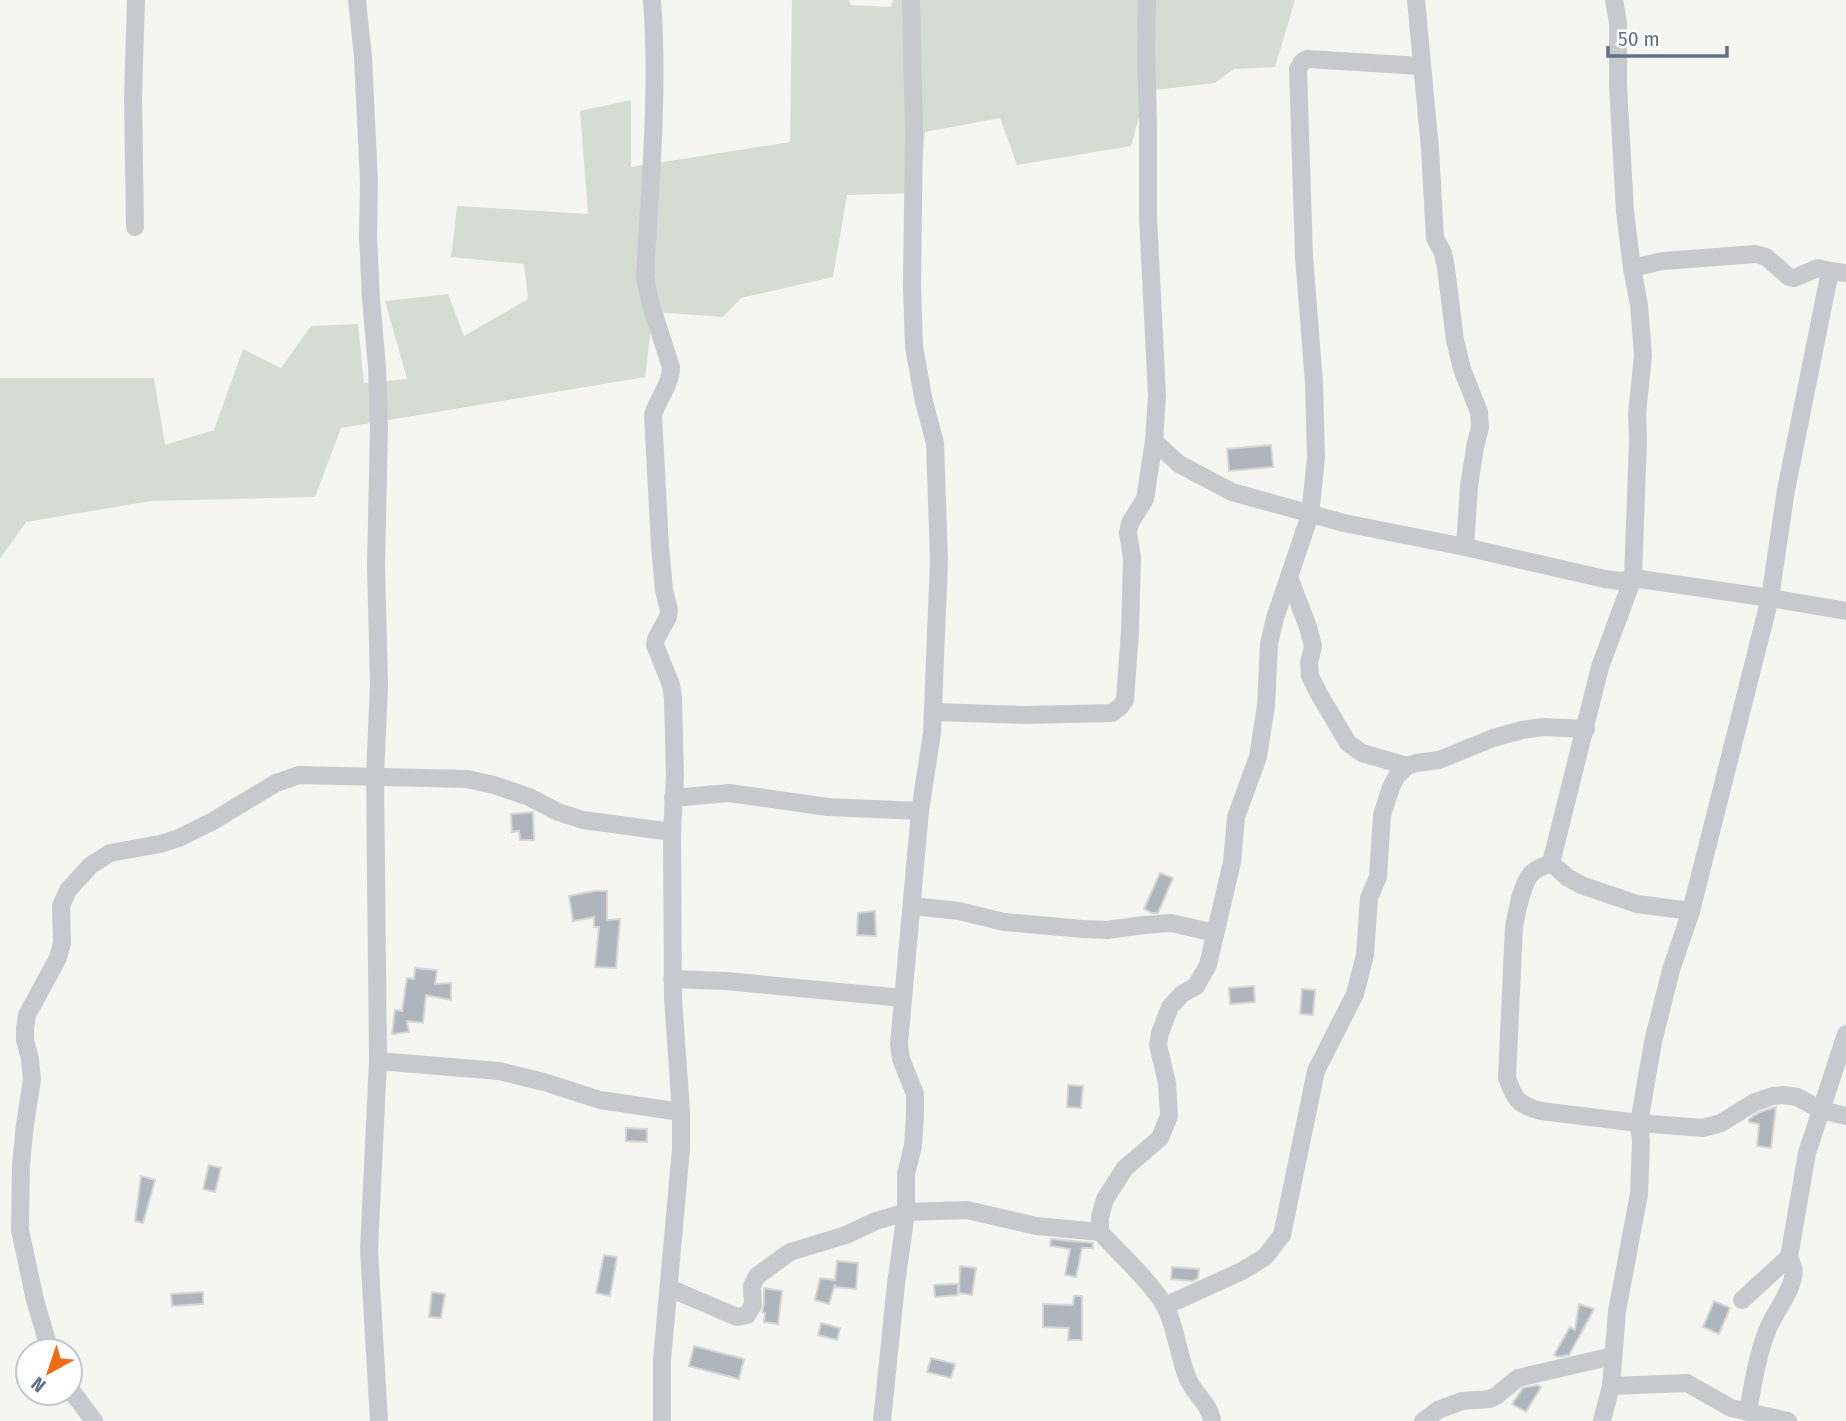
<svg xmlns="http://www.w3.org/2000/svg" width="1846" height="1421" viewBox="0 0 1846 1421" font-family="'Fira Sans Condensed',sans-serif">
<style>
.green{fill:#d5ddd2}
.building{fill:#afb5bc;stroke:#d6d7d4;stroke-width:2}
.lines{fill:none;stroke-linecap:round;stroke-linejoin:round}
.minor{stroke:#c7c9cd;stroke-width:18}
</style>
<rect width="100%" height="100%" fill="#f5f6f1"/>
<path class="green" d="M792 0H849L851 5 891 7 893 0H1295L1275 67 1234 69 1215 83 1146 91 1131 146 1017 165 1000 118 925 132 919 193 847 195 833 277 741 298 723 317 653 312 645 377 341 428 315 497 151 501 26 522 0 559V378H154L165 445 214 430 243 349 281 368 311 326 358 324 364 383 407 379 385 301 448 294 464 336 528 299 524 264 451 257 457 206 588 214 580 111 631 100V167L790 142Z"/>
<g class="building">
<path d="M1271 445 1273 467 1229 471 1227 449Z"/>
<path d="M533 812 534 840H520L519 831 512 832 511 814Z"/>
<path d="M1160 873 1173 878 1158 913H1152L1144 909Z"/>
<path d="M594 891H607V920L620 919 616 968 595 967 599 927H594V917L573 921 569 896Z"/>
<path d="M875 911 876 936 857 935 858 913Z"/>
<path d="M415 968 437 970 435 984 451 983V1000L426 995 423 1023 407 1021 409 1032 392 1034 395 1010 402 1011 407 978 414 979Z"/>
<path d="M1254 986 1255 1002 1230 1004 1229 988Z"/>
<path d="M1302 989 1315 990 1313 1015 1300 1014Z"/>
<path d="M1068 1085 1083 1086 1081 1108 1067 1107Z"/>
<path d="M1776 1107 1771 1148 1757 1146 1759 1124 1749 1122V1119L1760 1112Z"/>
<path d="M626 1128 647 1129V1142L626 1141Z"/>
<path d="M209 1165 221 1168 215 1192 203 1189Z"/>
<path d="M141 1176 155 1180 143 1223 135 1221Z"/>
<path d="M1051 1239 1093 1243V1248H1082L1076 1277 1065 1275 1070 1249 1050 1246Z"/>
<path d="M604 1255 617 1257 610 1296 596 1293Z"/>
<path d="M837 1261 858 1263 856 1289 835 1287V1284L829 1304 815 1300 820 1278 835 1280Z"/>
<path d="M960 1266 976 1268 972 1295 959 1293Z"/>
<path d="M1172 1267 1199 1269 1198 1278 1193 1281 1171 1279Z"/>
<path d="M952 1284H958V1295L935 1297 934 1285Z"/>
<path d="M764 1288 782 1291 778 1324 764 1322 765 1313 762 1312 764 1304Z"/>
<path d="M203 1292V1304L172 1306 171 1294Z"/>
<path d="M432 1292 445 1294 441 1318 429 1317Z"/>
<path d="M1074 1296H1082V1340H1068L1069 1328 1043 1327V1304L1073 1305Z"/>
<path d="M1714 1301 1730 1308 1719 1334 1703 1327Z"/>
<path d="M1579 1304 1594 1309 1569 1355 1558 1357 1554 1355 1570 1327 1575 1330Z"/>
<path d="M821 1323 840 1328 837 1340 818 1335Z"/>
<path d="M694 1346 744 1359 739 1379 689 1366Z"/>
<path d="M931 1358 955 1364 951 1378 927 1372Z"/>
<path d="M1538 1385 1541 1387 1526 1412 1512 1404 1523 1388Z"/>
</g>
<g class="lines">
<g class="minor">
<path d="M357 0 363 57 369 182 368 237 371 299 377 367 379 428 376 566 379 685 375 776 378 1061 369 1250 379 1421"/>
<path d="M652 0C659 92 650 184 645 276L650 302 671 367C671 385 658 398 653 415L660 546 664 590 669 610 668 617 656 639 655 645 671 685 673 698 675 776 672 832 673 998 681 1112V1149L662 1360V1421"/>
<path d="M1416 0 1430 149 1435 238 1443 253 1446 268 1455 340 1462 369 1479 412 1480 427 1475 447 1469 486 1465 547"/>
<path d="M135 227 133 96 136 0"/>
<path d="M1632 268 1663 261 1756 254 1766 257 1789 277 1794 278 1818 268 1830 271 1846 273"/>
<path d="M1154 441 1179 464 1232 492 1344 523 1465 547 1605 579 1621 581 1633 578 1770 598 1846 611"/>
<path d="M1289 577 1308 627 1313 646 1309 663 1310 676 1319 694 1348 743 1362 753 1407 766"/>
<path d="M934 712 1026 715 1112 713 1120 707 1125 700 1130 631 1132 558 1128 533 1130 523 1145 499 1154 441 1157 395 1148 217V126L1146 50 1147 0"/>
<path d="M673 798 729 793 828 807 920 811"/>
<path d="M1551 863 1600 667 1633 578 1638 440 1637 414 1643 355 1639 305 1632 268 1625 212 1618 85V23L1614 0"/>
<path d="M1551 863C1544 866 1536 868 1531 874 1521 885 1517 913 1514 927L1507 1078C1515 1100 1518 1105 1541 1111L1639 1123 1703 1128 1721 1123 1755 1102 1773 1096 1784 1095 1797 1097 1821 1110 1846 1116"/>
<path d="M1551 863 1567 877 1581 885 1637 904 1691 911"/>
<path d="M912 906 959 911 1004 922 1083 929 1107 930 1144 925 1171 923 1215 933"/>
<path d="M672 979 726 981 903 998"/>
<path d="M378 1061 499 1071 544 1082 600 1100 681 1112"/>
<path d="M669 1288 737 1317 747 1315 753 1305 752 1286 757 1276 790 1252 846 1235 876 1221 906 1212 967 1210 1036 1226 1100 1232"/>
<path d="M1742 1300 1789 1257"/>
<path d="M1165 1306 1242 1271 1265 1257 1282 1235 1316 1071 1355 994 1365 955 1369 898 1378 877 1382 815 1391 787 1397 776 1407 766 1416 763 1439 760 1493 738 1522 730 1543 727 1586 729"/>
<path d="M50 1351 35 1300 20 1230 21 1164 25 1124 32 1080 30 1059 25 1040V1028L27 1015 58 958 62 943 61 906 68 890 91 865 110 853 160 844 179 838 213 821 276 783 299 775 467 779 494 785 529 797 558 812 583 820 672 832"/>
<path d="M1611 1386 1687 1383 1731 1408 1788 1421"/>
<path d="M70 1389 94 1421"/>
<path d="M1748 1411C1753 1384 1757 1357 1767 1331 1773 1314 1790 1295 1793 1277 1795 1270 1792 1264 1789 1257L1807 1153 1846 1034"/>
<path d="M882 1421 896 1284 906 1212V1174L913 1146 915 1115V1094L901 1059 899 1044 920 811 932 733 939 560 935 443 924 402 914 347 912 286 914 133 911 0"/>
<path d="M1212 1421C1210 1404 1194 1394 1188 1379 1178 1356 1177 1329 1165 1306 1150 1281 1120 1254 1100 1232V1217L1105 1199 1125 1168 1160 1138 1169 1116 1167 1083 1158 1045 1160 1033 1170 1007 1182 994 1196 986 1208 965 1232 862 1236 817 1258 757 1266 706 1269 644 1275 618 1310 515 1316 458 1314 383 1304 256 1298 69 1302 62 1307 59 1421 66"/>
<path d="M1423 1421 1438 1410 1462 1401 1490 1399 1496 1396 1518 1378 1613 1356"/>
<path d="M1602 1421 1611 1386 1617 1311 1639 1194 1641 1142 1639 1123 1653 1042 1671 970 1691 911 1770 598 1786 490 1830 271"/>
</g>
</g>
<g transform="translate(49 1372) rotate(220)"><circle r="33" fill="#ffffff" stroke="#c0c6ce" stroke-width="2"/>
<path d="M0-5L12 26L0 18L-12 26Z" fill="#f16a16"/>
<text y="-10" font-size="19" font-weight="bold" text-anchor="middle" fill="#627085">N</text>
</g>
<path d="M1608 46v10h119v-10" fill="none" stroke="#627085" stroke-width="3.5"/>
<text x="1618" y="46" font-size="21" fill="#627085" stroke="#ffffff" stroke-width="5" paint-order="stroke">50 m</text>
</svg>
